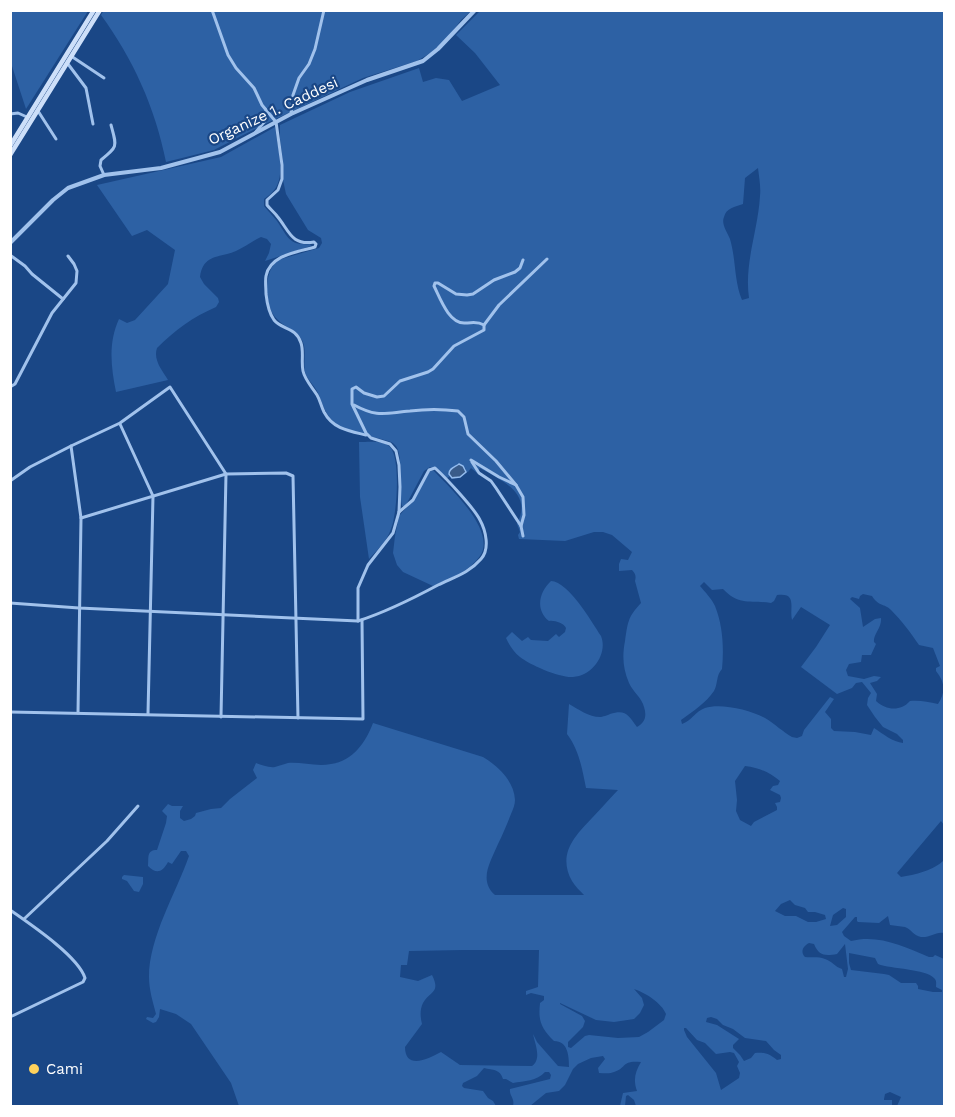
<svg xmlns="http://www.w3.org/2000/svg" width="955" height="1117" viewBox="0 0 955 1117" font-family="'Work Sans',sans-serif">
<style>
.grass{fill:#2d61a4;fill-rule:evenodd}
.water{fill:url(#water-ripples);stroke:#94bcee;stroke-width:1.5}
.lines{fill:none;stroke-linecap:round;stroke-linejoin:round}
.minor{stroke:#a1c2ec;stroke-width:3}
.tertiary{stroke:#a1c2ec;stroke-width:4}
.secondary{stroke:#cddff9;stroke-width:4.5}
.poi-dot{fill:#ffd25c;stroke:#1a4786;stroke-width:2}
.labels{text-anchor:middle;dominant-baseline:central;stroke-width:4.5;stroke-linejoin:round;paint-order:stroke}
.street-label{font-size:15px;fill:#fff;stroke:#1a4786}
.poi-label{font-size:15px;fill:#fff;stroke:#1a4786;text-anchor:start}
</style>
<defs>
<pattern id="water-ripples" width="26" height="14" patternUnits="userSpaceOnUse" patternTransform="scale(1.5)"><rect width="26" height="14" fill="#395b89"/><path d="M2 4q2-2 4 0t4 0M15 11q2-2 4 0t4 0" fill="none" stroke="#57749b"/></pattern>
</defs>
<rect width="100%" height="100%" fill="#1a4786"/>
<g class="grass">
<path d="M104 10 471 11 461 20 450 35 432 52 417 61 363 78 267 123 214 150 166 162C155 107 133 59 101 15Z"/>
<path d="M10 11H88L26 109 11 63Z"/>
<path d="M480 11H944V825L941 821 897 873 901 877C914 875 935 870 944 860V933C936 931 930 938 921 937 914 936 911 929 905 927 900 926 895 926 890 925L888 916 879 923 858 922 857 921V917H855L842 932 844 936 851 941C878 934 903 946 929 957H933L935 955 944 959V1106H897L901 1097 890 1092 885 1094 884 1099V1100H892V1106H636L634 1100 628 1095 626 1096 625 1106H620L623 1093 637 1091C633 1080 635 1072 641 1062 621 1060 627 1068 614 1072 610 1074 604 1073 599 1073L598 1068 605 1059 603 1056 591 1058 578 1064 573 1069 565 1085 559 1091 546 1093 530 1106H513C515 1098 509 1096 510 1089L550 1079 551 1075 549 1072H545C537 1081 524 1081 513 1083L506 1079H503C500 1069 493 1070 484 1068L477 1076 463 1083 462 1086 464 1088 483 1091 488 1098 493 1101 496 1106H239L231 1083 191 1024 176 1014 160 1009 159 1017 156 1022 153 1023 146 1019 147 1017 153 1018 156 1014C153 1002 149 990 149 977 149 937 176 893 189 856L186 851H181L172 864 168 862C162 873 156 874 148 866 149 858 146 850 157 850L166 823 167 816 162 811 168 804 172 806H183L180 811V818L184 821 191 819 195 816 196 813 211 809 221 808 230 799 257 778 253 770 256 763C262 765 269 768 275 767 279 766 284 764 288 763 302 762 317 767 331 764 353 761 366 742 373 723L483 757C498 766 514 781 515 800 515 805 513 809 511 814 507 824 503 834 498 844 491 861 478 880 495 895H584C580 891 575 886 572 881 557 854 575 836 592 818 601 809 609 799 618 790L586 788C582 768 579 750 567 734L569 704C578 709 589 717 600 717 602 717 608 715 610 714 626 709 628 715 637 727 645 723 647 716 644 707 642 698 633 692 629 683 623 669 622 656 625 641 628 623 627 618 641 603L635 581C636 577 636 574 632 570L619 571V564L621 559 628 560 632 552 612 535 603 532H594L565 541 519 539 518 535 520 532 517 524C533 493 502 481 480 468L477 473 471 468 468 472H466V469L459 464 453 467 450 476 445 480 435 468 430 467 424 471 407 503 404 506H402C398 491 404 458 396 446 393 443 392 442 388 441 370 435 345 434 332 420 324 412 322 401 317 391 313 384 307 379 305 372 303 361 307 349 302 340 296 330 284 327 277 319 264 307 263 271 278 260L319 248 322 243 321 238 308 230 286 194 283 180V162L280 139V125L350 92 419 68 423 82 436 78 449 80 462 101 500 85 475 53 456 35ZM758 168C759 177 761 187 760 196 758 231 744 263 749 298L742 300C734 281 736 259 730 239 727 232 721 224 724 217 726 208 735 207 743 204L745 178ZM704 582 712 590 723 589C739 606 751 600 771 603L774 601 777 595C798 592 789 608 792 620L801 607 830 625 816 647 801 667 837 694 852 688 856 683 862 682 871 693 868 698 867 705 875 717 883 727 897 734 903 740V743C893 742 883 734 874 728L871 735 855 732 834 731 831 728V719L825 712 834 699 830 697 804 730 802 736 797 738 792 737C783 732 775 724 765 718 750 710 721 703 705 708 696 711 691 721 682 724L681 720C692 712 706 703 714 691 718 684 716 675 722 669 724 648 723 626 715 606 712 599 705 592 700 586ZM863 594 872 596C879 607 884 603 891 610 902 621 910 632 919 645L933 648 940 666 936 668V671C945 682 946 692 938 704 928 702 920 700 910 701 900 712 886 710 876 701L877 694 870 683 877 681 881 677 874 676 864 679 848 676 846 670 849 664 861 662 862 655H871L876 644 874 642C873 634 882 628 881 618L875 619 863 627 860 608 850 599 852 597 859 599 860 596ZM745 766C760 768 769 772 780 781L778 785 773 786 770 790 780 795 781 798 780 802 775 803 777 807V810L754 822 751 826 740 820 736 811 737 800 735 781ZM790 900 795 905 805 908 808 912H815L825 915 826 919 816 922H808L796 916H785L775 911 781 904ZM843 908 846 909V917L837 925 830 926 833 915ZM809 943 814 944C819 956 825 956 837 954L845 944 848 969 846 977H844L842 969C835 967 832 961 825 959 817 956 812 958 805 957 800 952 803 946 809 943ZM462 950H539L538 987 526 991V995L531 993 544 996V1000L540 1003C538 1021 541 1028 554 1041 568 1041 569 1056 569 1067L558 1066 537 1042 533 1034C535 1044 542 1059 532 1066L460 1065 441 1052C430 1058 405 1071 405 1047L422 1024C420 1016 420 1009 423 1003 430 991 441 993 432 975L418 981 400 977 401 965H407L409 951ZM849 953 875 958 878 964C891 969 926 969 934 978 937 981 936 983 936 987L942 990V992H933L918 989V986L916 983H901L889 975 884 974 851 970 849 963ZM634 989C644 992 662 1003 666 1014L664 1020 648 1032 639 1037 618 1038 589 1035 585 1036 571 1048 568 1047V1042L583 1027 585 1021 582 1016 560 1004V1003L596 1020 614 1022 634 1019 640 1013 644 1005 642 998ZM711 1017 717 1019 723 1025 733 1029 745 1038 766 1041 774 1050 781 1055V1059L777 1060C769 1054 765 1052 755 1053L751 1058 744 1061 740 1055 733 1048V1045L739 1039 717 1025 706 1022 707 1018ZM684 1028H686L697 1040 705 1043 716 1054 730 1052 734 1053 739 1062 737 1066 740 1073 739 1078 721 1090 716 1073 687 1037 684 1030Z"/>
<path d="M275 127C277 145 286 173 275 189 272 193 268 196 264 199V206C268 211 273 216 277 221 287 235 288 246 310 244L311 246 265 261 269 253 271 244 267 239 261 237C252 241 245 247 236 251 219 258 203 254 200 277L204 284 218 298 219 302 216 307C193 317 175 330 157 348 153 360 162 370 168 380L116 392C111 367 108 343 119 319L127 323 135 320 168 284 175 250 147 230 132 236 97 185 221 157Z"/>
<path d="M359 442C369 442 383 440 390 447 401 458 397 515 391 529 387 541 377 550 369 559L360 497Z"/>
<path d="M431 471H434C450 488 497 531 480 556 469 572 449 579 433 586L403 572 397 565 393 553 395 536 399 516 414 499 429 472Z"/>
<path d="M551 581C569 582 591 621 601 636 608 653 593 676 573 677 560 678 530 665 520 657 514 652 509 645 506 638L512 632 522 641 528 637 531 640 548 641 556 634 559 637 565 632 566 628C564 623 554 620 549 621 535 610 539 592 551 581Z"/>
<path d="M124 875 143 877V884L139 892 134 891 127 881 122 879V877Z"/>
</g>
<path class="water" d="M459 464 463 466 466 472 460 477 452 478 449 474C449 468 455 467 459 464Z"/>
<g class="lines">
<g class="minor">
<path d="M212 10 228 55 236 68 254 88 262 105 276 122 282 165V179L278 190 267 200V205C270 209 274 212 277 216 289 230 291 246 314 242L316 244 315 247C297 252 270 255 266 276 265 281 266 288 266 294 267 303 269 313 274 320 282 330 296 327 301 343 304 352 301 362 303 371 305 380 312 387 317 395 320 400 321 406 324 412 333 429 349 431 366 435"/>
<path d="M71 56 104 78"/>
<path d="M68 64 86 88 93 124"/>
<path d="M38 111 56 139"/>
<path d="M10 114 18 113 27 117"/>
<path d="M291 114 293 95 299 78 309 64 315 49 324 10"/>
<path d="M255 133 265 121 266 110"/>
<path d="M104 175 100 166 101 160C118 146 117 147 111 125"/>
<path d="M10 255 25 266 32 274 63 299"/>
<path d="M484 325 499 305 547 259"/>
<path d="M10 387 15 384 52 313 76 283 77 271 74 264 68 256"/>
<path d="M354 405C378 418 385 413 410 411 425 409 443 409 458 411L464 417 468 434 496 461 516 485"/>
<path d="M120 424 153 496 148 714"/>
<path d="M71 446 81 518 78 713"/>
<path d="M471 460 499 477 516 485 523 497 524 515 521 526"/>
<path d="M472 462 479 473 491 481 496 488 521 526 523 536"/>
<path d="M10 481 30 467 71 446 120 423 170 387 226 474 221 717"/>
<path d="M81 518 226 474 286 473 293 476 298 718"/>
<path d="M10 603 79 608 358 621C386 612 412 599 438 585 454 577 469 573 481 559 490 549 486 531 480 520 474 508 446 478 435 468L429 470 413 500 399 512"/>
<path d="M358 621V588L368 565 393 533 399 512 400 487 399 465 396 451 390 444 371 438 366 433 352 404V389L356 387 364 393 377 397 384 396 400 381 428 372 433 369 454 346 484 330V325C477 321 473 323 465 323 449 324 440 298 434 286L435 283H438L456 294 467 295 473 294 494 280 515 272 520 268 523 260"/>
<path d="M10 712 363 719 362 620"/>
<path d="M10 910C30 924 78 956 85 978L83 982 10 1017"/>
<path d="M24 919 107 841 138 806"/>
</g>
<path class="tertiary" d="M10 243 53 200 68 188 104 175 161 168 220 152 291 114 367 80 423 61 438 49 475 10"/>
<g class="secondary">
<path d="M10 146 94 10"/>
<path d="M10 155 100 10"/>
</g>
</g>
<circle class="poi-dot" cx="34" cy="1069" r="6"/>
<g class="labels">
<g class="street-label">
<text transform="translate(273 111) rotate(-25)">Organize 1. Caddesi</text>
</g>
<g class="poi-label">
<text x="46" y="1069">Cami</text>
</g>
</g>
<rect width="955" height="1117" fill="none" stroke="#ffffff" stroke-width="24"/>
</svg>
